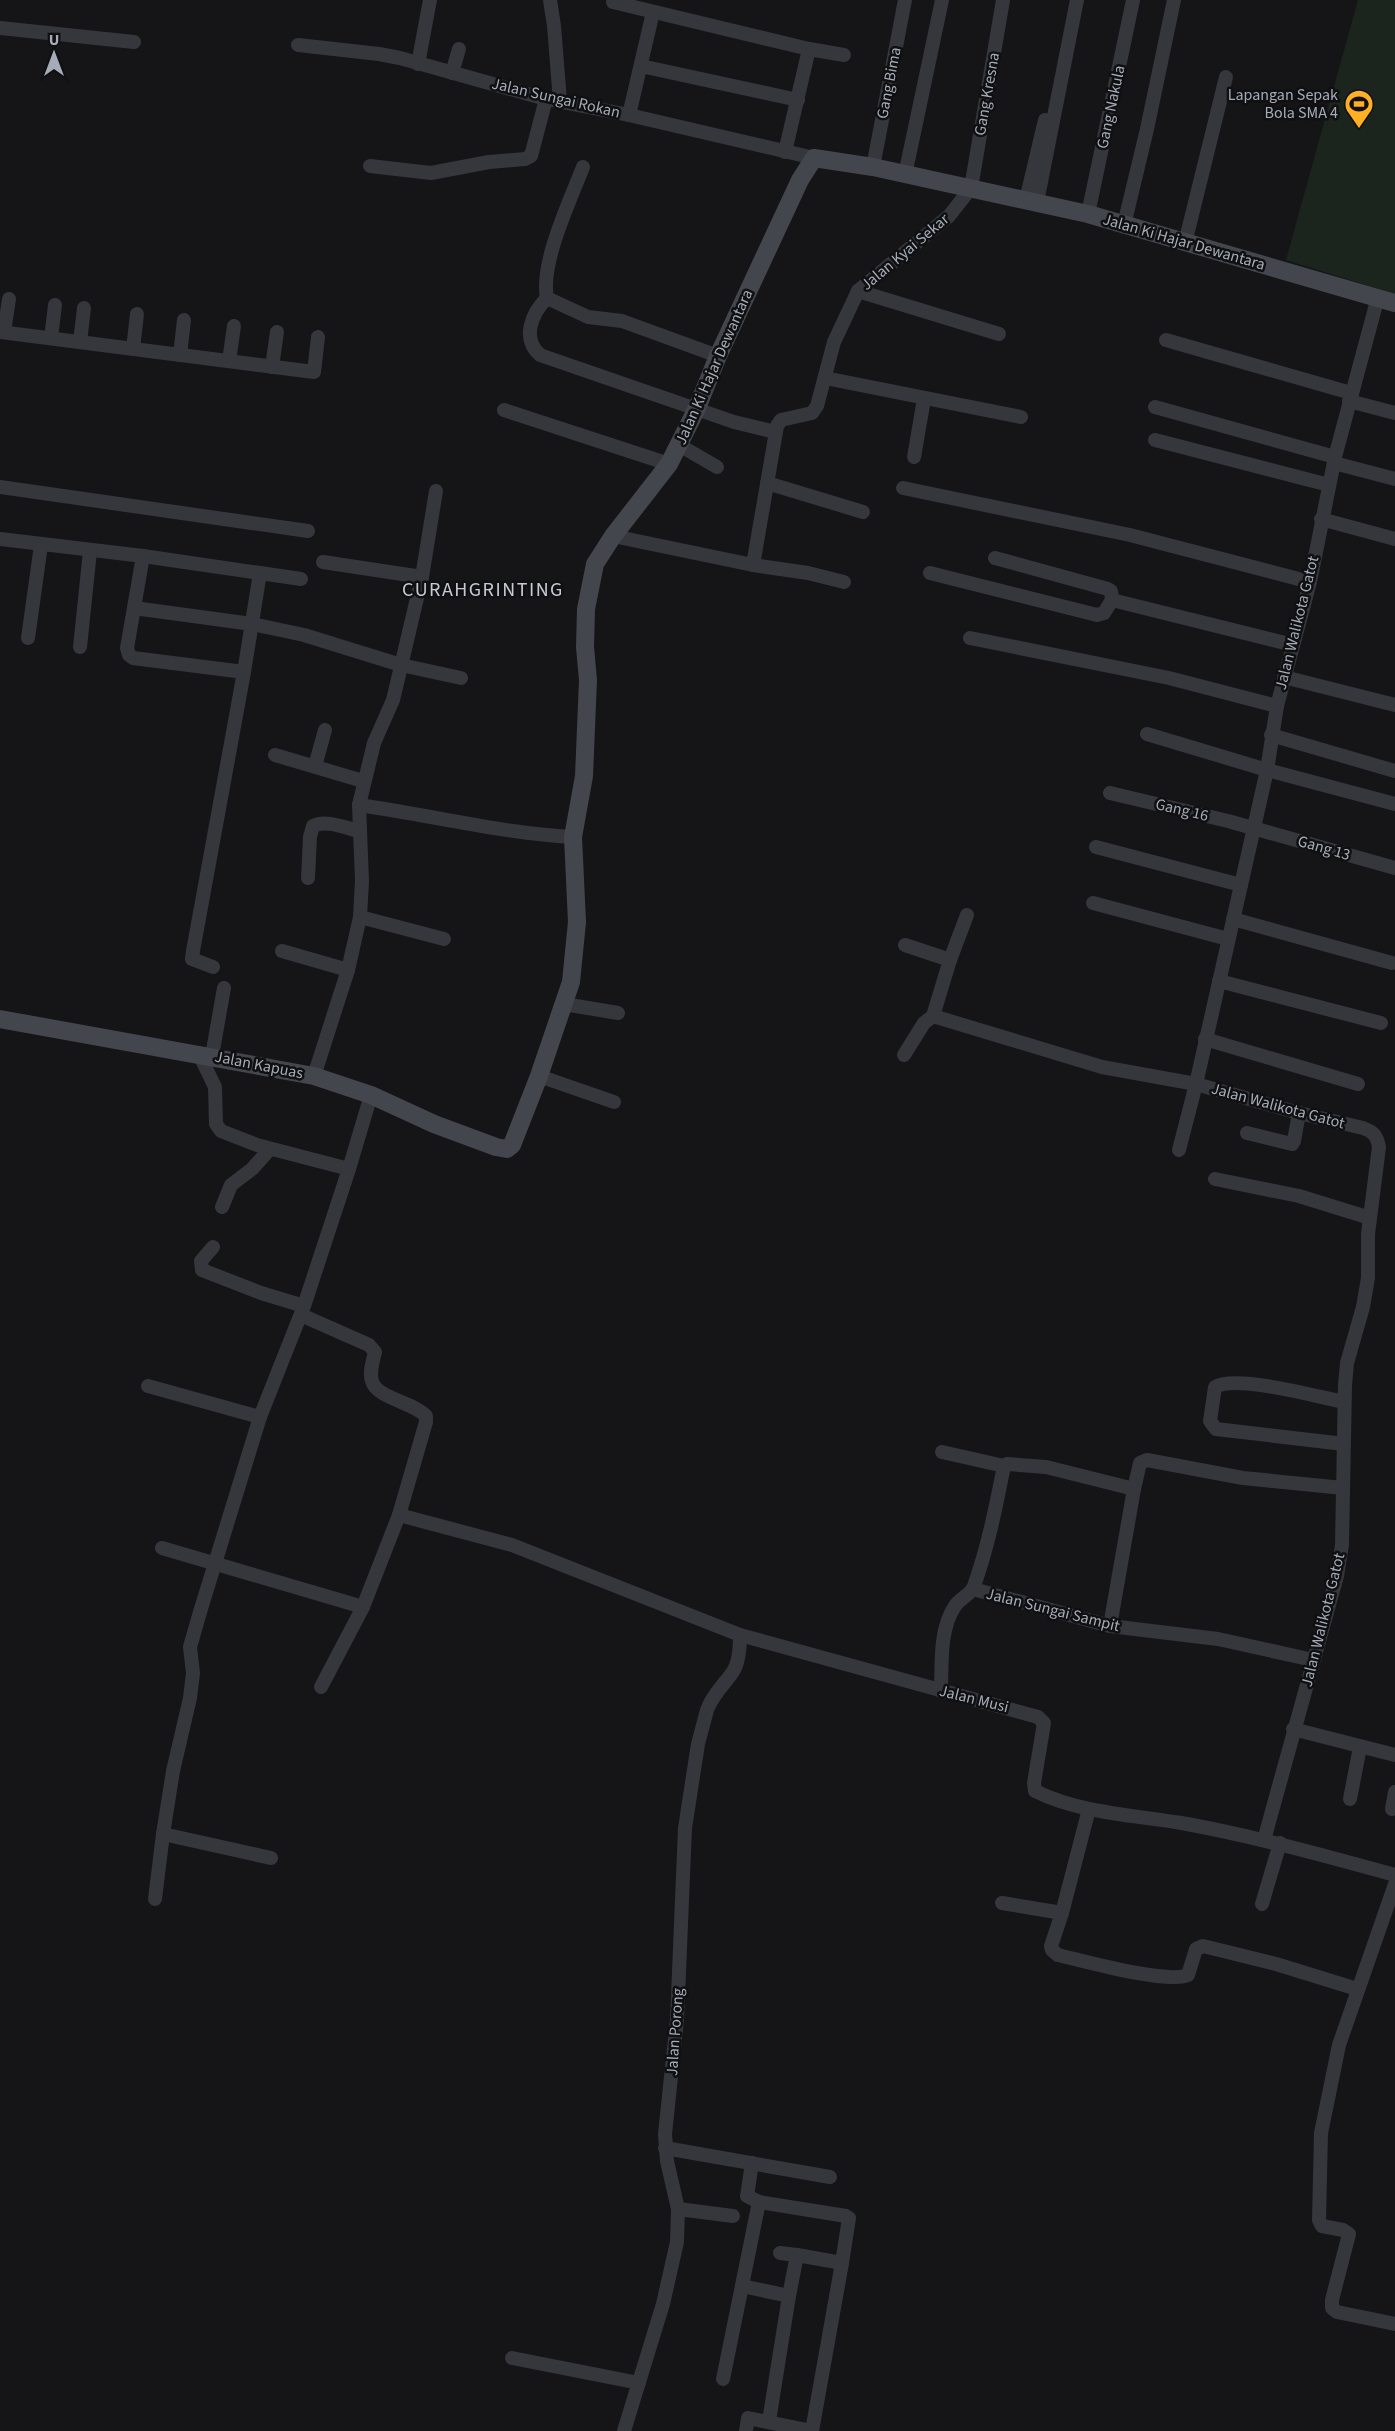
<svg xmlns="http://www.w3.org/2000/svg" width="1395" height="2431" viewBox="0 0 1395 2431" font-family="'Source Sans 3',sans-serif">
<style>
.green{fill:#1c251d}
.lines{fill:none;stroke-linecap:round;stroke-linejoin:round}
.minor{stroke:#35373c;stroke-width:14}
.secondary{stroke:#43464c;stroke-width:18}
.labels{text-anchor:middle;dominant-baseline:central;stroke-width:5;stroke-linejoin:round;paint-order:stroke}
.street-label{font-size:16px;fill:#a5acb8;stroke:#101012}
.poi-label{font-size:16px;fill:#a5acb8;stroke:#101012;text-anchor:end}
.quarter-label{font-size:20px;letter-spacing:1.5px;fill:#c7cad4;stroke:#101012}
</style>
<rect width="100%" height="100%" fill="#151517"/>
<path class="green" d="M1358 0H1395V294L1286 260Z"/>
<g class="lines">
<g class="minor">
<path d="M550 0 554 26 560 101"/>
<path d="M613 2 809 49 785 152"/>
<path d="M0 28 134 42"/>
<path d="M298 45 379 54 400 58 546 99 629 115 814 158"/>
<path d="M809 49 844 55"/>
<path d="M418 64 430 0"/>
<path d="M641 66 798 100"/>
<path d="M452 73 459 49"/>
<path d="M629 115 653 12"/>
<path d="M370 166 431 173 489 162 525 159 531 156 546 99"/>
<path d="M583 167C570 201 540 263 547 298L588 317 622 321 718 356"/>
<path d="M873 167 905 0"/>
<path d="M905 175 942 0"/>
<path d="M1026 200 1045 120"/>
<path d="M1037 202 1077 0"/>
<path d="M1088 214 1133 0"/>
<path d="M1124 225 1147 129 1174 0"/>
<path d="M1185 243 1226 77"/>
<path d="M858 291 999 334"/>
<path d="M547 298C532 313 521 338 540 355L734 422 775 432"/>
<path d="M0 332 314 372 318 337"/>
<path d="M4 332 9 299"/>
<path d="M51 338 55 305"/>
<path d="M1166 340 1351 393"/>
<path d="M80 342 84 308"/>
<path d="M133 349 137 314"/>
<path d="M180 355 184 320"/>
<path d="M229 361 234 326"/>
<path d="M272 367 277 332"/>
<path d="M825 378 1021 417"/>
<path d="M1349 401 1395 413"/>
<path d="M1155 407 1335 457"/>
<path d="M504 410 669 464"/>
<path d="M1155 440 1329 485"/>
<path d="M679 445 717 467"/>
<path d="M914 457 924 399"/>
<path d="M1334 463 1395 479"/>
<path d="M767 483 863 512"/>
<path d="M0 487 308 531"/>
<path d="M903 488 1130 535 1310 582"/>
<path d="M1321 519 1395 539"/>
<path d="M613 536 753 565 777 426 781 420 812 413 817 406 834 342 858 291 949 216 971 188 1003 0"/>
<path d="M0 539 143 556 301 579"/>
<path d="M143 556 127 648 129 655 133 658 244 672 260 573"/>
<path d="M995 558 1108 589 1111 591 1112 600 1293 645"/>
<path d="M323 562 422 577"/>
<path d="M753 565 808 573 844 582"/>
<path d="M930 573 1097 615 1104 613 1112 600"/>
<path d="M134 608 252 624 304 635 401 665 461 678"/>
<path d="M28 638 41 545"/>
<path d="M970 638 1169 678 1277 706"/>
<path d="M80 647 90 551"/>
<path d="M1284 677 1395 705"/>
<path d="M1147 734 1267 770 1395 804"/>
<path d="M1271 735 1395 771"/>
<path d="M275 755 363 781"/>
<path d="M315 766 325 730"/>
<path d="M1110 793 1228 821 1395 868"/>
<path d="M359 805C430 815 500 833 573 837"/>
<path d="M1096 847 1241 885"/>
<path d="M308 878 310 837 313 826C325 819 346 828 359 831"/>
<path d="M1093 903 1228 939"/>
<path d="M360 917 444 939"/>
<path d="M1233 919 1392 963"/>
<path d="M905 945 950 960 933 1016 1102 1067 1196 1084 1179 1150"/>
<path d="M282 951 348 970"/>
<path d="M950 960 967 915"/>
<path d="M213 967 192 959 193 951 244 672"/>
<path d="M1219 981 1381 1023"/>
<path d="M564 1004 618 1013"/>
<path d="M1205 1039 1358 1084"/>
<path d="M199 1054 215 1087 216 1124 221 1131 257 1145 349 1169"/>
<path d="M904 1055 924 1023 933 1016"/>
<path d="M212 1056 224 988"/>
<path d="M314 1076 348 970 360 917 362 881 359 805 374 743 393 700 422 577 436 491"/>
<path d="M539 1076 614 1102"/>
<path d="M1247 1133 1292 1144 1294 1141 1299 1113"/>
<path d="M1215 1179 1299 1196 1370 1218"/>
<path d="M222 1207 231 1185 252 1169 270 1149"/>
<path d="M213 1247 201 1261 202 1270 261 1293 304 1306"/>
<path d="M301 1315 369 1345 375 1352C373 1361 369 1372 372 1381 376 1398 413 1402 426 1416V1422L399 1515 512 1545 740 1635 1038 1717 1044 1723 1034 1783 1035 1791C1082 1814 1136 1815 1187 1824 1257 1837 1326 1856 1395 1875"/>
<path d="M148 1386 260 1417"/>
<path d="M1344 1444 1216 1429 1210 1421 1215 1387C1235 1374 1318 1397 1344 1402"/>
<path d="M942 1452 1004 1466"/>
<path d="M1134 1489 1140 1463 1147 1460 1243 1478 1343 1488"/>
<path d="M162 1548 363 1607"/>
<path d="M973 1589 1110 1626 1218 1639 1313 1660"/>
<path d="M321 1687 363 1607 399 1515"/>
<path d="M941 1691C942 1665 939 1629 955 1606 960 1598 971 1595 974 1586 988 1547 996 1506 1004 1466L1007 1464 1046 1467 1134 1489 1110 1626"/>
<path d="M1293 1729 1395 1755"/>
<path d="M1350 1799 1360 1747"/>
<path d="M1089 1809 1062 1913 1051 1946 1052 1950 1058 1955C1084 1961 1166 1984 1188 1975L1196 1949 1203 1946 1276 1964 1357 1989"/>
<path d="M1392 1809 1395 1792"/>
<path d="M1264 1840 1337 1576 1342 1545 1345 1385 1347 1363 1363 1307 1368 1278V1234L1379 1147C1377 1136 1374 1132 1363 1128L1299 1113 1196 1084 1267 770 1277 706 1310 582 1335 457 1378 297"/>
<path d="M271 1858 163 1834 173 1771 190 1698 193 1673 190 1647 200 1612 260 1417 304 1306 349 1169 371 1095"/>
<path d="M1395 1884 1339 2045 1321 2133 1319 2220 1322 2226 1343 2230 1349 2234 1332 2300V2308L1337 2312 1395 2324"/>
<path d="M155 1899 163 1834"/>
<path d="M1002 1903 1062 1913"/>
<path d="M1262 1904 1280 1843"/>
<path d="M665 2148 830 2177"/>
<path d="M759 2202 846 2216 849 2218 842 2263 797 2255"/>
<path d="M678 2209 733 2216"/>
<path d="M742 2286 789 2296 797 2255 780 2253"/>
<path d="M512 2358 639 2383"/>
<path d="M723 2379 759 2202 747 2196 752 2163"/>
<path d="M769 2421 789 2296"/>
<path d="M624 2431 663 2304 677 2242 678 2209 667 2161 665 2134 677 2020 685 1828 698 1744 707 1710C713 1694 723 1686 732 1673 739 1664 740 1647 740 1635"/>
<path d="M746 2431 748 2418 792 2427"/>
<path d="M791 2431 792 2427 812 2431 842 2263"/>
</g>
<path class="secondary" d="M0 1019 314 1076 371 1095 434 1124 496 1147 507 1149 512 1145 539 1076 571 982 577 922 573 837 584 776 588 680 585 647 586 609 595 564 613 536 669 464 697 408 718 356 800 180 814 158 873 167 1088 214 1395 303"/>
</g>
<defs>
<g id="stadium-pin" transform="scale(1.5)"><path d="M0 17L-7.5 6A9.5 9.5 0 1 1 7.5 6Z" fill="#ffaf24" stroke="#101012"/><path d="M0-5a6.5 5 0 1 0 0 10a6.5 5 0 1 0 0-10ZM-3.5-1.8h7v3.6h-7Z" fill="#111"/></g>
</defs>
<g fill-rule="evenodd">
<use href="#stadium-pin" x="1359" y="104"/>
</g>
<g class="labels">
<g class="street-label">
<text transform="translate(889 83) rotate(-79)">Gang Bima</text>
<text transform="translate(987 94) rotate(-80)">Gang Kresna</text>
<text transform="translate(556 98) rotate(13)">Jalan Sungai Rokan</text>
<text transform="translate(1111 107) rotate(-78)">Gang Nakula</text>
<text transform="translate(1184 242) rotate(16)">Jalan Ki Hajar Dewantara</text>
<text transform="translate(905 252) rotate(-40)">Jalan Kyai Sekar</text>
<text transform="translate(714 367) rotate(-66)">Jalan Ki Hajar Dewantara</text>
<text transform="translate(1297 623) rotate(-76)">Jalan Walikota Gatot</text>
<text transform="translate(1182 810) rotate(13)">Gang 16</text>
<text transform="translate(1324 848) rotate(16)">Gang 13</text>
<text transform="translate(259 1065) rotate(11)">Jalan Kapuas</text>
<text transform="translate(1278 1106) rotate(15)">Jalan Walikota Gatot</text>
<text transform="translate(1053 1610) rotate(14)">Jalan Sungai Sampit</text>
<text transform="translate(1323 1620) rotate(-76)">Jalan Walikota Gatot</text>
<text transform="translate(974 1699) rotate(14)">Jalan Musi</text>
<text transform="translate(675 2032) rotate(-86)">Jalan Porong</text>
</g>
<g class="poi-label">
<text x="1338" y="95">Lapangan Sepak<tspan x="1338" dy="18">Bola SMA 4</tspan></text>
</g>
<g class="quarter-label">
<text x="483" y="590">CURAHGRINTING</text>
</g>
</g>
<g transform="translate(54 54)" stroke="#101012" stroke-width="4.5" paint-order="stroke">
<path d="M0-4.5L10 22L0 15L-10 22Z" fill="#a5acb8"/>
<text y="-9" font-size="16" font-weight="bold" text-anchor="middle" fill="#a5acb8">U</text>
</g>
</svg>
